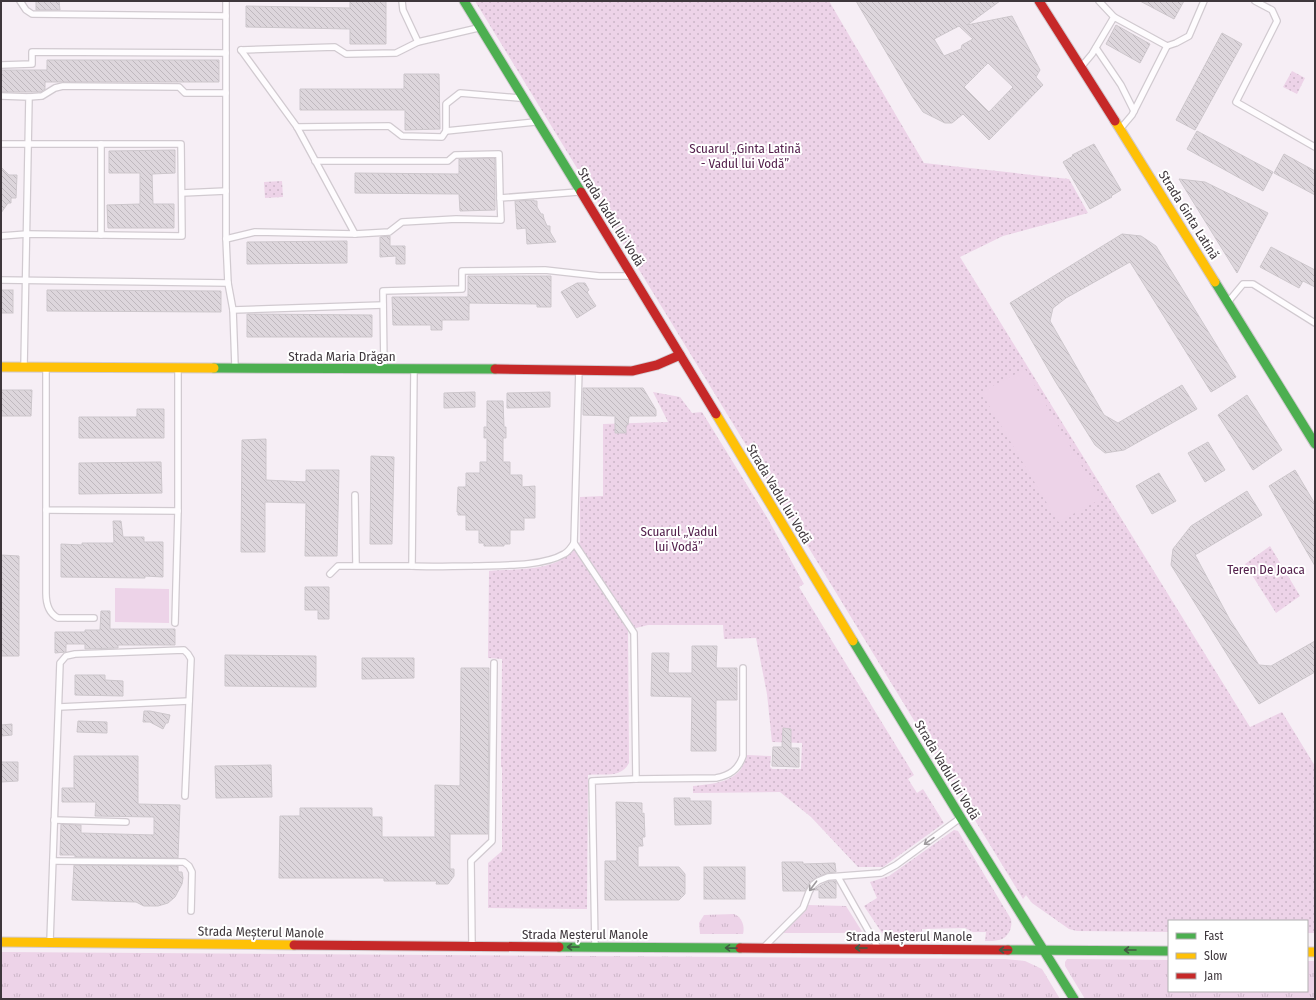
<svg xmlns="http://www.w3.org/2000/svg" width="1316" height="1000" viewBox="0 0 1316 1000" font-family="'Fira Sans Condensed',sans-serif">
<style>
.grass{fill:url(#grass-tufts)}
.park{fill:url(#park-dots)}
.pitch{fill:#edd3e8}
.building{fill:url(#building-back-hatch);stroke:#cdc7cc;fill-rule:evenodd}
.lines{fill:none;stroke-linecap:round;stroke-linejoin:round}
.lane-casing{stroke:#d1cad0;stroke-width:8}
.fast-casing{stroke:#d1cad0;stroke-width:11}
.slow-casing{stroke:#d1cad0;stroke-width:11}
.jam-casing{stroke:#d1cad0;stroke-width:11}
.lane{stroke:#fefcfe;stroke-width:5.5}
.fast{stroke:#4caf50;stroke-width:9}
.slow{stroke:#ffc107;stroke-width:9}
.jam{stroke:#c62828;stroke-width:9}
.oneway{stroke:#9e9a9d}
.oneway2{stroke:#425b42}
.labels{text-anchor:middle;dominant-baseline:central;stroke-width:4;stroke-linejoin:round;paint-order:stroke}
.park-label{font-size:13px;fill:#54214d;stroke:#fff}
.street-label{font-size:13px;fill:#3e373c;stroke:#fff}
</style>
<defs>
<pattern id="grass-tufts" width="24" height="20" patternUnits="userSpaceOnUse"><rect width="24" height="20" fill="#edd3e8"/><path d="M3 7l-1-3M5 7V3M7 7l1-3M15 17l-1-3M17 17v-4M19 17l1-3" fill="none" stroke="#ccb6c8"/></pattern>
<pattern id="park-dots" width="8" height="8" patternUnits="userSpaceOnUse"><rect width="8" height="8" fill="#edd3e8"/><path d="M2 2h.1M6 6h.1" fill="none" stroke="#ccb6c8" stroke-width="1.8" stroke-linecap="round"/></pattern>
<pattern id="building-back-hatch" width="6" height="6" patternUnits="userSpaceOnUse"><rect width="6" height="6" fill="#ddd6dc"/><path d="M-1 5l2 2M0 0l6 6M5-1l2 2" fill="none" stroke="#bfb8be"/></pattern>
</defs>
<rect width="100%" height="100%" fill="#f6eef5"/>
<g class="grass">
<path d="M808 905 846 906 863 933H783Z"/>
<path d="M734 914C742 917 745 926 743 934H700L699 923 704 915Z"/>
<path d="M1 952 1005 959 1025 961 1042 969 1060 999H1Z"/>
<path d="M1067 959 1169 960V991H1307V961H1315V999H1085L1065 966V962Z"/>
</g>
<g class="park">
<path d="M475 1H829L924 163 1069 179 1088 213 1003 236 960 257 1250 727 1282 712 1315 766V933H1307V921H1169V932L1077 931 1069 929 1032 903 1026 895 1023 899Z"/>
<path d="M1292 71 1305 78 1297 94 1283 87Z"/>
<path d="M282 181 283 197 265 198 264 182Z"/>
<path d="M653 392 680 397 692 413 702 412 768 519 804 584 799 587 914 775 908 779 917 793 923 789 944 823 883 867H858L811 817 780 792 693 793V786C714 784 743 782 746 755L771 756 770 767 772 769H801L802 743 772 742 767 694 756 638 724 639 723 625H648L628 630 629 763C621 779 603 773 588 775L587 909 488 908V863L502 851V768L501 766 502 659 488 658 489 571C511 569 545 571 564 558 569 554 575 547 580 542V497L603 496V424L668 422Z"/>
<path d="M1270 546 1300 596 1276 613 1245 564Z"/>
<path d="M954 830 958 831 1011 919C1013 928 1008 938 999 940 995 941 990 941 985 941L986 932H973L965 928 922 929V933H882L864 906 877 898 870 882 889 876Z"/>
</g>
<g class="pitch">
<path d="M1025 369 1101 499 1058 522 981 392Z"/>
<path d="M115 588 169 589V623L115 622Z"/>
</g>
<g class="building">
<path d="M36 1H59L60 10H36Z"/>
<path d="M350 1H386V44H350V29L246 27V6L350 8Z"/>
<path d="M856 1H1000L967 25 1012 16 1039 68 1040 70 1036 77 1043 85 989 140 963 114 952 123H945L923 112 912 96ZM959 26 973 39 962 45 961 49 944 56 934 39ZM988 63 1013 87 989 112 964 87Z"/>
<path d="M1140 1H1184L1174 19Z"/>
<path d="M1116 25 1150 44 1140 63 1106 44Z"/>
<path d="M1222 33 1242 44 1195 130 1176 120Z"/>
<path d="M47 60H219V82H45V89L41 92H1V70H47Z"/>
<path d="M404 74H439L440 129 405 130V110H300V89H404Z"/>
<path d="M1197 131 1273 172 1263 191 1187 149Z"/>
<path d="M1094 144 1121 190 1111 196 1112 197 1090 209 1063 162 1073 156 1072 155Z"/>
<path d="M175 150V173L152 174 153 204H174V228H108L107 205 140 204V173H109V151Z"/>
<path d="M1284 154 1315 171V195L1274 173Z"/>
<path d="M495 158V210L460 211 459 194 355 193V173L459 174V159Z"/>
<path d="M1 167 9 175H17L16 198H11V203H8L1 213Z"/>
<path d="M1179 179 1205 182 1268 213 1237 273Z"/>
<path d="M534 200V201H537V207L541 214H543L544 219 547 226H550V232L556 242 527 244 526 228 517 229 515 201Z"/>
<path d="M1122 234 1141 236 1156 246 1236 377 1211 392 1130 262 1066 298 1053 308 1050 321 1104 415 1118 423 1182 385 1197 409 1124 450 1105 453 1095 445 1055 381 1010 303Z"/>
<path d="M390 236V246H405V264H396V256L380 257V237Z"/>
<path d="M347 241V263L247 264V242Z"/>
<path d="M1271 247 1315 270V287L1303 281 1299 288 1260 267Z"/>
<path d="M468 276H551V307H537V304L469 303V320H442V330H431V325H393L392 297H468Z"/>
<path d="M577 283H585L589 290 587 292 596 306 577 318 561 292Z"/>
<rect x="1" y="290" width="12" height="23"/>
<path d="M47 290 221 291V312L47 311Z"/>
<path d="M247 314 372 315V337H247Z"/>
<path d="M583 388H643L656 410V416H629L628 425H626V433H615V416L583 415Z"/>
<path d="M1 390H32L31 416H1Z"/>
<path d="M475 392V407L444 408V393Z"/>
<path d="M550 392V407L507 408V393Z"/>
<path d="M1247 395 1282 450 1253 470 1218 415Z"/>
<path d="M487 401H503L504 427H506V438H503V462H510V475H522V487L535 486V518H524V530H510V544H504V546H484V543H479V530H466V515H458V512H457L458 487H466V473H480V462H487V438H484V427H487Z"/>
<path d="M137 409H164V438H79V417H137Z"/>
<path d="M266 439V480L306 482V470H339L337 556H305L306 503 265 502V552H241L242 440Z"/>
<path d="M1208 442 1225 470 1205 482 1188 453Z"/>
<path d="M371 456 394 457 392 544H370Z"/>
<path d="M161 462 162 493 79 494V463Z"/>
<path d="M1295 470 1315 504V566L1269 486Z"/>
<path d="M1159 473 1176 501 1152 514 1136 486Z"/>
<path d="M1247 491 1262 515 1195 555 1230 620 1259 665 1271 666 1315 641V672L1259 704 1233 664 1171 565 1173 549 1191 526Z"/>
<path d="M113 521H121L123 537H144V542H163V577L145 576V578L61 577V544L82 545V543H114Z"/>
<path d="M1 555 19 556V656H1Z"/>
<path d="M305 587H329V619H318V610H305Z"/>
<path d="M101 611H110V629H175V645H118V648L85 649V644H66V652L55 653V632H85V630H100Z"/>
<path d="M692 646H717L716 668H737V700H716V751H691L692 697 651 696 652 653H669L668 673H692Z"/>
<path d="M225 655 316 656V687L225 686Z"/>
<path d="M362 658H414V678L362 679Z"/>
<path d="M461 668H489L488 834H450V869H454V876L448 884H436L437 881H384V878H279L280 816H300V808H372V817H382V837H435V785L460 786Z"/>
<path d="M75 675H105V680L123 681V696L75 695Z"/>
<path d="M144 711H150L170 715 168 723H166L163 729 150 722H143Z"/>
<path d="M78 721 107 722V733L77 732Z"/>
<path d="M12 724V735L1 736V725Z"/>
<path d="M783 728 791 729V748H799V767L772 766 773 747H782Z"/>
<path d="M74 756H138V804L180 805 178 858 75 857V855H60L61 824 81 825V833L154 835V817L95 816 96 802H62V788H74Z"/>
<path d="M1 762H18V781L1 782Z"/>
<path d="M271 765 272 797 216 798 215 766Z"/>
<path d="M674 798H690V801H711V824L675 825Z"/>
<path d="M616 802 642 803V814L644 813 645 837H642L643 846H638V867H679L685 874V894L679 900H605V861H617Z"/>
<path d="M782 862H803V864L835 863 836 872 827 873 816 878 809 883 805 891H783Z"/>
<path d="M74 865 178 866V872H182L183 878 182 884 175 897 168 903 158 906H144L136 902 72 900Z"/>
<rect x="704" y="867" width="41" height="32"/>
<path d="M829 881H835L836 882V898H819V890H815L816 888Z"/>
</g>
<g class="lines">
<g class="lane-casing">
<g id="lane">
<path d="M20 1 26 10 32 14 226 16"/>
<path d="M226 1V239L228 283 233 310 235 366"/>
<path d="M402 1 403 10 418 42"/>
<path d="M1099 1 1114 17"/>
<path d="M1255 1 1272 10 1277 21 1236 102 1315 147"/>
<path d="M1096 48 1121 85 1134 111"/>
<path d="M241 50 335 47 346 54 396 53 418 42 478 28"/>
<path d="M1 65 32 64V52L226 53"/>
<path d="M1082 66 1092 54 1114 17 1167 46"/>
<path d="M1 96 29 97 24 367"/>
<path d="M29 97 42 96 55 88 63 86 179 87 185 93H226"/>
<path d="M297 127 389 126 402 136 442 137 446 131V104L460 93 519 98"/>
<path d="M1121 128 1132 115 1167 46 1176 43 1189 36 1204 1"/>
<path d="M446 131 535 122"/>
<path d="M1 144H181L182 236 27 234 1 236"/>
<path d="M315 161H448L455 155 499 154 500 198"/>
<path d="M182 193 226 191"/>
<path d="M355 234 389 232 402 222 456 219 501 220 500 198 578 192"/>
<path d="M101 235V144"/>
<path d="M226 239 255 232 355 234 297 127 241 50"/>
<path d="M1 280 228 283"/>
<path d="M1228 302 1243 284H1253L1315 323"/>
<path d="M233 310 383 305"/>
<path d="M46 368V510L178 511"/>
<path d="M384 368 383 291 462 289V271L545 270 599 276H628"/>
<path d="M414 369 412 566C432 567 453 566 473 566 498 565 542 567 564 554 568 552 571 548 574 543"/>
<path d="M579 369 574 543 634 633 636 779"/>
<path d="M355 495 356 565"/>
<path d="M46 510V593C46 603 48 613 58 618H94"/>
<path d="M330 574 338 566H412"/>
<path d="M175 623 178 511V369"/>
<path d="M59 707 189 701"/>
<path d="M54 820 126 822"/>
<path d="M53 861 184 862 189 866 192 872 191 911"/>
<path d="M838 877 877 946"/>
<path d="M50 941 60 663 66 656 75 654 184 650 188 654 191 659 185 796"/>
<path d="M766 945 803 908 809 892 813 885 818 881 828 877 881 873 896 865 959 819"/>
<path d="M472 946 471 861 492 841 494 663"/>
<path d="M595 946 592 781 636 779 716 778C730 775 738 770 743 756V668"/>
</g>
</g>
<g class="fast-casing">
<g id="fast">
<path d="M464 1 581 192"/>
<path d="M1215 282 1315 444"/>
<path d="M214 368 495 369"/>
<path d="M853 641 961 818 1074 999"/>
<path d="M559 947 740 948"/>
<path d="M1008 950 1169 951"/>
</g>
</g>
<g class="slow-casing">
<g id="slow">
<path d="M1115 121 1215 282"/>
<path d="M1 367 214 368"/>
<path d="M716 414 853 641"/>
<path d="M1 942 294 945"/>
<path d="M1307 952H1315"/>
</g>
</g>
<g class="jam-casing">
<g id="jam">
<path d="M1039 1 1115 121"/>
<path d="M581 192 716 414"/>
<path d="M495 369 632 371 657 365 680 355"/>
<path d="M294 945 559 947"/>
<path d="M740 948 1008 950"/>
</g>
</g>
<use href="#lane" class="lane"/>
<use href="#fast" class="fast"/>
<use href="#slow" class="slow"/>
<use href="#jam" class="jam"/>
</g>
<defs><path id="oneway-shaft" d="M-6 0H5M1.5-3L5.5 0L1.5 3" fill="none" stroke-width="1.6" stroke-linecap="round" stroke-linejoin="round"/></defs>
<g class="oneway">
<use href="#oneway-shaft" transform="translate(929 841) rotate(145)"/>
<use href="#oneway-shaft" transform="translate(813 886) rotate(127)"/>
</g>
<g class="oneway2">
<use href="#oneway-shaft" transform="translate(573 947) rotate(-180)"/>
<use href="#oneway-shaft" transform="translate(731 948) rotate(-179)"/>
<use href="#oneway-shaft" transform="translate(861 948) rotate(-180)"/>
<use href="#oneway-shaft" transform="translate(1005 950) rotate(-180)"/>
<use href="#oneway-shaft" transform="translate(1130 950) rotate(-180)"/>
</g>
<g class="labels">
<g class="park-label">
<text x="745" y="148">Scuarul „Ginta Latină<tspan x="745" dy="15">- Vadul lui Vodă”</tspan></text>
<text x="679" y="531">Scuarul „Vadul<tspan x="679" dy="15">lui Vodă”</tspan></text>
<text x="1266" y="569">Teren De Joaca</text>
</g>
<g class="street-label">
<text transform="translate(1189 215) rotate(58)">Strada Ginta Latină</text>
<text transform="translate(611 217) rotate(58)">Strada Vadul lui Vodă</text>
<text x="342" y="356">Strada Maria Drăgan</text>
<text transform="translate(779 494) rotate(59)">Strada Vadul lui Vodă</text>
<text transform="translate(947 770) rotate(59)">Strada Vadul lui Vodă</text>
<text transform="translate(261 932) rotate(1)">Strada Meșterul Manole</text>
<text x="585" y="934">Strada Meșterul Manole</text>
<text x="909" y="936">Strada Meșterul Manole</text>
</g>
</g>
<rect width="1316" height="1000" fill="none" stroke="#3e373c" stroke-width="4"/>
<rect x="1168" y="920" width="140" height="72" fill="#ffffff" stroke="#b2afb1"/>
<rect x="1176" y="933" width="20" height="6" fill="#4caf50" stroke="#b2afb1"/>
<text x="1204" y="940" font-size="12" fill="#3e373c">Fast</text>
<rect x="1176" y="953" width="20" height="6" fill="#ffc107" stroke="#b2afb1"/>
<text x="1204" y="960" font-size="12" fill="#3e373c">Slow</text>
<rect x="1176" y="973" width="20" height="6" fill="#c62828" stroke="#b2afb1"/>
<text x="1204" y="980" font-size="12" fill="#3e373c">Jam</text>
</svg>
